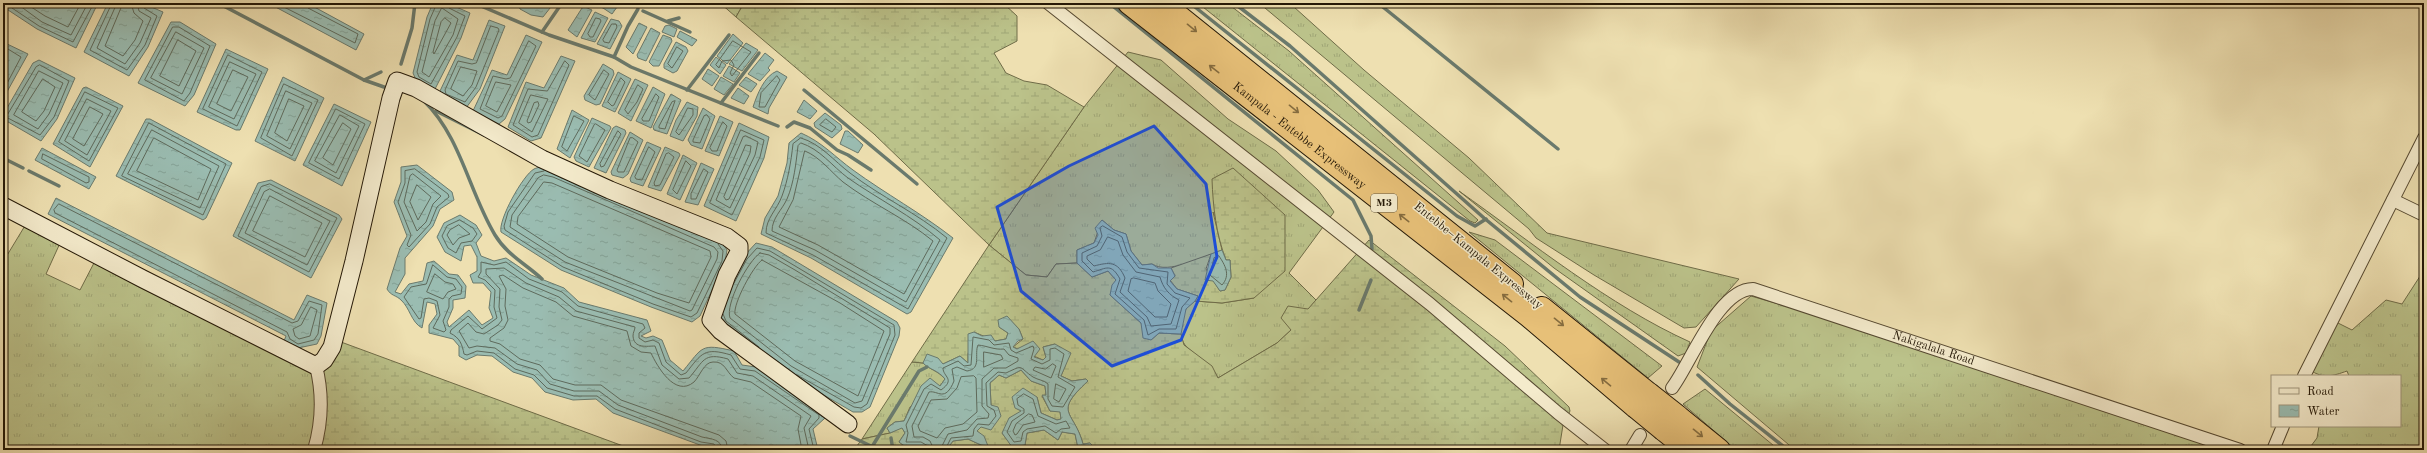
<svg xmlns="http://www.w3.org/2000/svg" width="2427" height="453" viewBox="0 0 2427 453" font-family="'Old Standard TT',serif">
<style>
.grass{fill:url(#grass-tufts);stroke:#6f6c48}
.wetland{fill:url(#wetland-marsh);stroke:#6f6c48}
.water{fill:url(#water-ripples);stroke:#6a7a6d}
.lines{fill:none;stroke-linecap:round;stroke-linejoin:round}
.shore{stroke:#5e6a5c;stroke-width:1}
.stream{stroke:#6a7a6d;stroke-width:3.5}
.street-casing{stroke:#564931;stroke-width:14}
.secondary-casing{stroke:#231706;stroke-width:19}
.highway-casing{stroke:#231706;stroke-width:24}
.street{stroke:#f4ebcc;stroke-width:12}
.secondary{stroke:#f4ebcc;stroke-width:17}
.highway{stroke:#e7c078;stroke-width:22}
.highway-bridge-casing{stroke:#231706;stroke-width:24;stroke-linecap:butt}
.highway-bridge{stroke:#e7c078;stroke-width:22}
.oneway{stroke:#856c3f}
.marked{fill:#1d4ed8;fill-opacity:0.2;stroke:#1d4ed8;stroke-width:3;stroke-linejoin:round}
.labels{text-anchor:middle;dominant-baseline:central;stroke-width:3;stroke-linejoin:round;paint-order:stroke}
.shield{fill:#f4ebcc;stroke:#625741;stroke-width:1}
.shield-label{font-size:11px;font-weight:bold;fill:#231706}
.street-label{font-size:12px;fill:#231706;stroke:#f4ebcc}
</style>
<defs>
<pattern id="grass-tufts" width="24" height="20" patternUnits="userSpaceOnUse"><rect width="24" height="20" fill="#bbc28a"/><path d="M3 7l-1-3M5 7V3M7 7l1-3M15 17l-1-3M17 17v-4M19 17l1-3" fill="none" stroke="#a0a676"/></pattern>
<pattern id="wetland-marsh" width="20" height="14" patternUnits="userSpaceOnUse"><rect width="20" height="14" fill="#bbc28a"/><path d="M1 5h8M5 5V1M11 12h8M15 12V8" fill="none" stroke="#a0a676"/></pattern>
<pattern id="water-ripples" width="26" height="14" patternUnits="userSpaceOnUse"><rect width="26" height="14" fill="#9abcb1"/><path d="M2 4q2-2 4 0t4 0M15 11q2-2 4 0t4 0" fill="none" stroke="#84a197"/></pattern>
</defs>
<rect width="100%" height="100%" fill="#eee0b1"/>
<filter id="stains"><feTurbulence type="fractalNoise" baseFrequency=".005" numOctaves="4"/><feColorMatrix values="0 0 0 0 .2 0 0 0 0 .09 0 0 0 0 .02 0 0 0 .5 -.17"/></filter>
<radialGradient id="worn" r=".72"><stop offset=".6" stop-color="#630" stop-opacity="0"/><stop offset="1" stop-color="#630" stop-opacity=".3"/></radialGradient>
<g class="grass">
<path d="M720 3H744L736 17Z"/>
<path d="M1198 3H1227L1289 51 1478 220 1475 223 1470 221Z"/>
<path d="M1259 3H1289L1294 7 1364 70 1469 158 1547 233 1739 279 1696 327 1684 328 1594 275 1536 238 1529 229Z"/>
<path d="M1128 52 1161 60 1228 119 1276 151 1318 190 1334 212 1289 273 1316 300 1291 330 1277 343 1218 378C1209 360 1198 359 1185 345 1178 337 1180 318 1186 309 1188 306 1193 303 1195 301L1222 303 1254 298 1213 212 1222 250C1205 256 1168 275 1152 264L1142 265 1131 251 1126 234 1114 230 1102 220 1094 243 1077 250V263L1056 264 1047 277 1026 275 989 245 1084 107Z"/>
<path d="M1459 191C1531 242 1610 306 1690 342L1686 353 1678 356 1554 268Z"/>
<path d="M26 224 61 241 46 274 80 290 95 261 313 370 318 394 311 450H3V262Z"/>
<path d="M1469 232 1495 240 1662 366 1648 378Z"/>
<path d="M2424 270V450H2308L2317 438 2319 426H2400V376H2349L2347 371C2333 376 2323 379 2310 370L2334 321 2352 330 2386 300 2402 304Z"/>
<path d="M1751 296 1870 331 2030 387 2234 450H1795L1697 367 1711 331Z"/>
<path d="M912 362 923 363C930 370 937 370 945 379L940 386 910 407 904 421 895 422 887 428 890 433 862 439Z"/>
<path d="M1705 389 1779 450H1736L1683 404Z"/>
</g>
<g class="wetland">
<path d="M744 3H1003L1017 16V41L994 53 1006 73 1024 81 1047 85 1084 107 989 245 1026 275 1047 277 1056 264 1077 263 1092 277 1108 271 1116 280 1110 295 1141 323 1151 340 1159 333 1181 334 1184 345 1212 366 1218 378 1277 343 1291 330 1281 318 1288 306 1308 309 1369 240 1505 346 1569 407 1570 411 1563 425 1559 450H1097L1090 443 1083 444C1074 410 1052 414 1088 381L1086 379 1072 381 1061 376 1068 358 1055 344 1043 347 1046 357 1043 360 1013 347 1023 339 1019 329 1007 317 999 327 1008 333 1006 339 995 341 974 332 968 354V363L960 356 943 364 928 355 923 363 912 362 989 245 874 134 736 17Z"/>
<path d="M1233 168 1285 215V271L1254 298 1222 303 1195 301 1198 296 1177 289 1170 280 1175 276 1171 268 1211 254 1206 269 1220 291 1225 290 1231 277 1230 260H1226C1216 234 1213 207 1212 179Z"/>
<path d="M341 342 634 450H317L321 373Z"/>
<path d="M1021 370 1031 381 1045 386 1046 395 1042 396 1050 411H1060L1061 419 1057 420 1041 413 1037 397 1002 433 1012 446 1025 445 1027 433 1044 430 1058 440 1062 432 1075 434 1078 448 1070 450H946L953 441 968 439 981 445 977 431 991 405 990 383 999 375 1006 378Z"/>
<path d="M902 427 905 433 899 442 907 448 921 446 929 450H854L862 439 890 433Z"/>
</g>
<g class="water">
<path d="M8 3H98L76 48 37 29 5 8Z"/>
<path d="M108 3H142L163 12 148 47 129 76 84 52Z"/>
<path d="M268 3H307L364 34 356 50Z"/>
<path d="M433 3H447L470 13 461 38 434 91 416 80 413 73 427 17Z"/>
<path d="M518 3H554L543 17 531 15 520 9Z"/>
<path d="M588 3H620L612 14 603 8Z"/>
<path d="M585 7 592 10 577 37 568 30 582 8Z"/>
<path d="M595 12 608 18 595 42 581 38Z"/>
<path d="M611 19 619 21 622 26 610 49 597 44Z"/>
<path d="M489 20 505 26 480 89 466 108 442 96 440 91 457 55 473 60Z"/>
<path d="M171 22H180L216 44 194 95 185 106 138 83Z"/>
<path d="M639 23 647 27 633 54 626 47Z"/>
<path d="M669 25 677 29 674 37 662 32 665 26Z"/>
<path d="M651 28 660 33 646 61 638 58 637 55Z"/>
<path d="M680 31 697 40 692 46 677 37Z"/>
<path d="M733 34 743 43 727 64 717 56Z"/>
<path d="M526 35 542 42 505 119 499 124 473 111 492 70 507 75Z"/>
<path d="M663 35 671 38 672 41 659 66H653L649 62Z"/>
<path d="M3 42 28 54 3 99Z"/>
<path d="M676 42 686 47 688 51 677 71 673 73 664 68V64Z"/>
<path d="M746 43 758 50 742 71 729 64Z"/>
<path d="M226 49 268 69 240 130H236L197 112Z"/>
<path d="M765 53 774 60 768 68 770 70 760 81 748 74Z"/>
<path d="M561 56 575 61 541 138 531 141 508 127 526 82 544 88Z"/>
<path d="M716 57 726 65 720 74 710 65Z"/>
<path d="M39 60 75 78 57 119 41 141 3 119V115L33 63Z"/>
<path d="M603 64 613 70 614 74 600 104 596 105 585 100 584 96Z"/>
<path d="M729 66 740 73 734 82 723 76Z"/>
<path d="M708 69 719 76 712 86 702 79Z"/>
<path d="M777 71 787 77 769 108 768 114 753 107C757 95 764 76 777 71Z"/>
<path d="M618 72 631 79 615 112 602 106Z"/>
<path d="M283 77 324 98 295 161 255 141Z"/>
<path d="M721 77 733 84 724 95 714 89Z"/>
<path d="M746 77 757 84 751 92 739 85Z"/>
<path d="M635 79 648 85 631 121 618 113Z"/>
<path d="M86 87 123 106 90 167 53 144 83 88Z"/>
<path d="M653 87 665 94 651 128 636 121Z"/>
<path d="M738 88 749 96 744 104 731 98Z"/>
<path d="M671 94 681 100 667 134 654 130 653 127Z"/>
<path d="M804 100 817 111 810 119 797 112Z"/>
<path d="M687 102 698 107 697 116 683 141 670 136 676 120Z"/>
<path d="M334 104 371 122 342 186 303 165Z"/>
<path d="M703 108 715 116 702 149 691 145 688 140Z"/>
<path d="M572 110 589 120 570 158 557 149Z"/>
<path d="M825 113 841 125 842 129 832 138 815 127 814 123Z"/>
<path d="M720 116 733 122 719 156 705 151Z"/>
<path d="M592 118 610 126 611 128 589 167 576 161 574 157Z"/>
<path d="M150 119 232 163 206 218 203 220 116 176 146 119Z"/>
<path d="M739 123 769 137 764 158 736 221 704 206Z"/>
<path d="M616 126 625 130 626 133 606 173 594 168 613 128Z"/>
<path d="M845 131H848L863 145 858 153 840 144Z"/>
<path d="M630 132 643 140 628 174 623 178 612 175 611 172Z"/>
<path d="M801 133C822 142 835 157 853 170 886 194 921 213 953 238L911 312 907 314 811 258 761 234 765 218 778 196 787 163 789 143Z"/>
<path d="M647 142 661 148 643 186 631 182 630 179Z"/>
<path d="M665 147 679 153 680 155 661 191 648 187Z"/>
<path d="M42 148 96 177 89 189 35 160Z"/>
<path d="M683 155 697 163 680 200 667 194Z"/>
<path d="M701 163 714 169 698 205 685 202Z"/>
<path d="M417 165 452 192 454 200 440 209 433 226 405 258V274L395 292 401 294 409 284 423 281 427 263 434 261 449 274 458 275 466 286 465 298 453 300V308L447 322 449 327 469 310 482 325 493 318 489 308 491 292 483 283H473L470 275 477 271V257L471 245 464 246 461 261 445 252 437 237 444 223 460 215 476 225 482 235 476 243 481 256 494 261 506 258 531 275 564 288 579 302 647 320 651 331 641 336 646 338 653 336 662 340 670 360 683 371C703 347 700 343 734 351L742 365 756 367 822 412 825 418 813 429 818 450H718L700 445 613 413 596 399 573 400 545 392 532 378 513 372 492 356 477 355 466 360 459 356V346L453 339 429 333V325L437 314 435 304 427 302 422 328C411 322 410 308 401 300 396 295 391 296 387 289L400 248 407 236 394 202 401 182V167Z"/>
<path d="M543 166 720 239 727 250 725 262 700 316 692 322 651 307 561 270 501 232C498 220 523 175 534 169 536 168 540 167 543 166Z"/>
<path d="M271 180 339 215 342 219 311 278 233 236 258 183Z"/>
<path d="M56 198 294 320 307 295 327 303 321 336 317 344 298 348 284 341 286 336 48 214Z"/>
<path d="M1102 220 1114 230 1126 234 1131 251 1142 265 1152 264 1158 268H1171L1175 276 1170 281 1177 289 1198 296 1195 301 1186 309 1181 334 1159 333 1151 340 1143 338 1141 323 1110 295 1112 285 1116 280 1108 271 1092 277 1077 263V250L1094 243 1098 235 1095 228Z"/>
<path d="M756 243 772 247 897 322 900 328 899 336 870 407 862 412H853L786 373 722 324 719 314 744 256Z"/>
<path d="M1222 250 1226 260H1230L1231 277 1225 290 1220 291 1213 281 1205 280 1211 254Z"/>
<path d="M1007 316 1019 329 1023 339 1018 341 1013 347 1017 349 1033 341 1040 349 1034 357 1043 360 1046 357 1043 347 1055 344 1071 353 1061 376 1072 381 1086 379 1088 381C1052 414 1074 410 1083 444L1090 443 1097 450H1070L1078 448 1075 434 1062 432 1058 440 1044 430 1027 433 1025 445 1012 447 1002 433 1009 418 1021 411 1015 408 1012 397 1023 388 1037 397 1041 413 1057 420 1061 419 1060 412 1050 411 1042 395H1046L1045 386 1031 381 1021 370 1006 378 999 375 990 383 991 405 998 407 1001 416 991 430 981 427 977 431 984 436 988 446 981 445 968 439 953 441 946 450C932 450 921 446 907 448L899 442 905 433 902 428 890 433 887 428 895 422 904 421 921 386 930 378 940 386 945 379C938 370 930 370 923 363L927 354 938 358 943 364 960 356 968 363V334L974 332 982 336 991 335 995 341 1006 339 1008 333 999 327 998 320Z"/>
</g>
<g class="lines">
<g class="shore">
<path d="M11 3 12 8 39 26 73 42 94 3"/>
<path d="M16 3 42 22 71 35 88 3"/>
<path d="M25 3 45 16 68 27 81 3"/>
<path d="M112 3 90 50 127 70 145 45 157 16 144 8 142 3"/>
<path d="M117 3 97 48 125 64 140 43 151 18 139 11 137 3"/>
<path d="M123 3 105 46 123 56 135 40 143 21 134 13 131 3"/>
<path d="M276 3 355 43 358 34 308 8 306 3"/>
<path d="M437 3 430 19 417 72 419 77 431 84 457 37 465 16 449 8 447 3"/>
<path d="M442 8 458 19 453 35 429 77 422 72 435 21Z"/>
<path d="M445 18 451 23 434 54 433 52 441 22Z"/>
<path d="M596 18 600 19 601 21 593 37H590L588 34Z"/>
<path d="M612 24H616L617 27 609 43 604 42 603 40Z"/>
<path d="M491 26 498 28 499 30 476 87 465 102 446 94 445 90 458 61 472 64 476 63Z"/>
<path d="M173 27H179L210 46 190 93 184 101 145 80Z"/>
<path d="M176 32 204 48 182 94 151 78Z"/>
<path d="M178 40 196 51 179 86 160 76Z"/>
<path d="M529 41 536 46 502 116 498 118 480 109 493 76 506 79 510 78Z"/>
<path d="M733 41 751 52 732 76 730 73 734 65 731 60 722 61 719 68 716 65Z"/>
<path d="M3 46 21 57 3 91"/>
<path d="M677 47 683 51 672 68 668 64Z"/>
<path d="M228 55 262 72 237 126 203 109Z"/>
<path d="M565 61 569 65 538 135 532 137 513 125 528 89 547 91Z"/>
<path d="M230 62 256 74 234 119 209 107Z"/>
<path d="M40 65 69 81 54 117 40 135 6 117 36 67Z"/>
<path d="M461 67 477 71 472 85 463 96 451 89Z"/>
<path d="M233 70 248 77 231 111 217 104Z"/>
<path d="M604 70 609 74 595 100 589 95Z"/>
<path d="M39 71 63 83 49 114 38 129 14 115Z"/>
<path d="M777 76 780 80 765 107H759L761 93Z"/>
<path d="M621 78 625 82 614 105 612 106 608 102Z"/>
<path d="M43 79 55 87 44 111 36 121 22 112Z"/>
<path d="M496 82 511 85 497 112 486 106Z"/>
<path d="M284 84 318 100 292 156 261 138Z"/>
<path d="M638 85 643 89 637 102 628 114 625 110Z"/>
<path d="M286 91 312 103 290 149 267 136Z"/>
<path d="M85 92 118 108 89 161 59 142Z"/>
<path d="M656 94 659 97 649 121H643L642 119Z"/>
<path d="M531 95 548 99 532 132 519 123Z"/>
<path d="M87 99 111 111 87 155 65 141Z"/>
<path d="M289 99 304 106 287 141 275 133Z"/>
<path d="M675 101 665 129 659 128V126L672 102Z"/>
<path d="M538 102 539 105 531 122 528 123 527 121 534 103Z"/>
<path d="M90 107 103 114 84 146 73 139Z"/>
<path d="M688 108 693 109V115L679 135 676 132Z"/>
<path d="M336 109 365 124 339 179 309 163Z"/>
<path d="M340 115 359 126 336 173 315 161Z"/>
<path d="M707 115 710 119 700 143 693 142V140L704 116Z"/>
<path d="M574 116 584 121 567 151 562 147Z"/>
<path d="M826 119 836 127 832 132 820 125Z"/>
<path d="M723 122 727 126 717 151H712L710 148Z"/>
<path d="M149 123 226 164 203 215 122 176Z"/>
<path d="M343 123 351 129 333 165 323 158Z"/>
<path d="M596 124 605 130 587 162 579 156 594 125Z"/>
<path d="M152 130 219 166 200 208 128 174Z"/>
<path d="M741 130 764 140 760 157 732 215 710 203Z"/>
<path d="M618 131 621 134 604 166 601 167 600 164Z"/>
<path d="M746 136 758 142 755 155 730 208 716 200 743 137Z"/>
<path d="M154 138 211 169 198 200 137 171Z"/>
<path d="M633 138 638 142 624 172H618L617 170 630 138Z"/>
<path d="M801 138C821 144 834 161 850 173 881 197 917 213 947 238L908 309 813 255 766 233C766 218 777 210 782 196 788 180 791 162 793 144Z"/>
<path d="M801 143C820 149 832 166 848 178 878 199 912 216 940 240L906 302 815 250 772 231C772 218 782 210 787 199 794 183 796 163 798 146Z"/>
<path d="M746 145 751 146 750 153 729 199 726 200 724 197Z"/>
<path d="M649 147 655 152 642 180 636 179 635 177Z"/>
<path d="M805 151C820 157 831 172 843 182 872 204 905 218 933 241L904 294 818 245 779 227 793 200Z"/>
<path d="M669 153 674 157 660 185 655 186 654 183 666 154Z"/>
<path d="M43 154 89 177V182L86 183 42 159Z"/>
<path d="M686 161 691 166 677 194 673 190Z"/>
<path d="M415 169 448 194 449 197 437 207 430 224 409 247 407 245 411 235 398 202 405 183V171Z"/>
<path d="M704 169 708 172 696 199H691V194Z"/>
<path d="M544 171 535 173 508 212 504 226 505 230 563 267 653 304 691 317 697 313 722 261 723 251 718 244"/>
<path d="M413 174 441 196 433 204 426 222 417 231 404 202 410 176Z"/>
<path d="M544 175 553 177 714 247 718 252 717 259 692 310 690 311 565 262 510 227 512 215 538 178Z"/>
<path d="M544 182 552 183 710 251 711 257 689 303 657 293 568 257 517 224 518 217Z"/>
<path d="M270 184 337 218 309 272 238 236 261 187Z"/>
<path d="M417 185 431 197 418 220 410 202Z"/>
<path d="M270 189 330 221 307 265 245 233 264 192Z"/>
<path d="M270 196 322 223 305 257 253 231Z"/>
<path d="M59 204 292 323 298 321 309 301 322 305 318 334 314 340 298 344 290 339 287 332 55 213 54 210Z"/>
<path d="M460 220 473 228 477 234 472 241 461 243 456 253 448 248 442 236 447 226Z"/>
<path d="M459 225 470 234 459 238 453 245 447 235 450 230Z"/>
<path d="M1103 226 1122 237 1127 252 1139 268 1168 272 1167 284 1175 293 1190 298 1182 307 1176 329H1159L1148 335 1144 320 1115 294 1120 279C1111 263 1107 268 1093 272L1082 261V253L1097 246 1102 236 1100 228Z"/>
<path d="M1108 237 1118 241 1123 255 1136 272 1160 277C1163 288 1169 295 1179 300L1171 324 1151 326 1147 317 1120 292 1125 278C1118 261 1109 262 1094 266L1087 259V256L1100 250Z"/>
<path d="M760 253 769 255 795 270 890 328V334L862 401 855 403 791 366 730 318C725 304 748 261 760 253Z"/>
<path d="M1219 256C1225 265 1231 275 1222 285L1210 275 1214 258Z"/>
<path d="M762 260 840 303 884 331 858 396 795 361 735 314C733 304 753 266 762 260Z"/>
<path d="M433 265 447 277 456 279 462 287 461 294 452 296 449 299V307L443 321 446 330 444 332 433 328 440 315 437 301 429 298 424 299 421 318 419 319 404 297 411 287 426 284Z"/>
<path d="M435 274 445 282 453 284 456 289 448 292 443 299 427 292Z"/>
<path d="M1134 278 1155 283 1158 291 1171 304 1167 317H1155L1128 291 1131 279Z"/>
<path d="M734 283 747 259 757 248 770 251 894 325 895 335 867 404 861 408 854 407 797 375"/>
<path d="M311 307 317 310 310 336 299 339 295 336 293 329 301 325Z"/>
<path d="M723 314 726 321 759 347"/>
<path d="M984 352 1001 355 1003 359 984 367Z"/>
<path d="M1053 364 1056 366 1051 378 1033 370 1035 367 1045 369Z"/>
<path d="M974 376 976 378 977 412 963 424 945 428 937 438 920 431 918 426 931 400 947 399 957 388 961 377Z"/>
<path d="M1056 384 1066 389 1059 402 1054 399Z"/>
<path d="M1024 394 1033 399 1038 416 1056 424 1066 421 1070 428 1061 429 1056 433 1045 426 1027 429 1023 432 1021 441 1014 442 1007 432 1012 421 1024 413V409L1018 405 1017 399Z"/>
<path d="M1029 414 1032 415 1035 422 1023 425 1017 434 1015 435 1013 431 1016 424Z"/>
<path d="M717 450 714 444 701 442 615 409 597 396H574L547 388 534 375 515 369 494 353 477 351 467 355 464 354C462 344 460 338 450 333L451 330 468 316 482 329 497 318 494 307 495 290 485 280 478 277 481 272V262L494 265 506 262 529 279 562 292 578 306 643 324 645 328 639 333V338L645 342 653 340 659 343 666 362 681 375 686 373C702 353 704 347 731 355L740 369 755 371 819 415V418L809 429 814 450"/>
<path d="M722 450C722 439 711 439 702 437L618 405 599 391H574L550 384 537 370 517 364 495 348 477 346 469 348 459 331 468 323 476 332 484 334 498 325 502 320 499 307 500 289 486 274V269L504 268 526 283 559 297 576 311 635 327C635 330 633 332 633 336 634 349 647 346 655 346L662 365 679 379 689 378C704 361 703 352 728 359L737 373 753 376 811 416 804 428 809 450"/>
<path d="M728 450 726 441 719 435 621 400 601 385H575L553 379 540 365 520 359 500 344 490 341V338L504 328 508 320 505 306 506 289 499 276 503 275 523 288 556 302 573 316 627 331 631 346 641 352 651 353C657 366 675 398 694 382 700 376 704 362 713 362 725 361 726 372 734 378L751 382 801 416 798 429 802 450"/>
<path d="M929 450 928 446 921 442H906L908 433 906 425 924 389 931 384 941 390C956 379 943 377 943 368L958 361 964 366 971 365 973 337 989 340 994 345 1009 343 1011 350 1016 353 1033 346 1034 349 1031 359 1042 364 1050 360V349L1055 348 1064 354 1058 377 1075 387 1063 407 1052 406 1048 399V384C1044 380 1038 380 1033 377 1018 367 1025 364 1006 373L998 372 986 383 987 406 994 410 996 416 989 425 978 424 974 429 973 436 951 438 945 450"/>
<path d="M934 450 930 441 923 437H914L912 426 929 392C938 390 945 403 954 381L952 369 957 367 967 371C982 369 974 354 978 345 988 346 994 350 1004 349L1009 355 1018 358V361L1006 368H994L982 379V406L989 414 988 418 977 419 967 430 948 434 940 450"/>
</g>
<g class="stream">
<path d="M218 3 364 80 384 87"/>
<path d="M474 3 549 35 614 57 631 67 778 126"/>
<path d="M583 3H584"/>
<path d="M1109 3 1353 200 1371 236 1372 249"/>
<path d="M1190 3 1457 216 1475 226 1486 219"/>
<path d="M1234 3 1290 46 1484 218 1580 297 1679 362"/>
<path d="M1378 3 1558 149"/>
<path d="M643 11 690 32"/>
<path d="M668 21 679 18"/>
<path d="M542 32 562 3"/>
<path d="M614 57 628 26 638 9"/>
<path d="M401 64 412 28 415 3"/>
<path d="M364 80 381 72"/>
<path d="M687 90 729 35"/>
<path d="M804 90 917 184"/>
<path d="M424 101C461 137 469 192 495 235 507 255 526 264 542 279"/>
<path d="M721 103 759 53"/>
<path d="M436 111 484 135"/>
<path d="M787 127 794 122 810 128 837 150 848 155 871 170"/>
<path d="M3 158 23 168"/>
<path d="M29 171 59 186"/>
<path d="M1359 310 1371 280"/>
<path d="M1698 375 1730 404 1788 450"/>
<path d="M850 436 873 447"/>
<path d="M891 438 893 450"/>
<path d="M870 450 919 371 927 367"/>
</g>
<g class="street-casing">
<g id="street">
<path d="M1048 3 1430 304 1558 413 1605 450"/>
<path d="M2393 200 2424 215"/>
<path d="M2304 376 2424 138"/>
<path id="s1" d="M1672 388C1691 363 1718 289 1753 289L2240 450"/>
<path d="M314 450C322 423 323 394 316 366"/>
<path d="M1631 450 1640 435"/>
<path d="M2273 450 2283 426"/>
</g>
</g>
<g class="secondary-casing">
<path id="secondary" d="M3 206 143 279 316 366 324 360 332 347 354 261 391 98 397 81 416 88 542 159 610 190 727 237 739 246V252L727 275 711 320 721 331 848 424"/>
</g>
<g class="highway-casing">
<g id="highway">
<path id="s2" d="M1129 3 1529 316 1636 407"/>
<path d="M1162 3 1512 284"/>
<path d="M1542 308 1649 394"/>
<path d="M1677 416 1719 450"/>
<path d="M1664 430 1689 450"/>
</g>
</g>
<use href="#street" class="street"/>
<use href="#secondary" class="secondary"/>
<use href="#highway" class="highway"/>
<g class="highway-bridge-casing">
<g id="highway-bridge">
<path d="M1649 394 1677 416"/>
<path d="M1636 407 1664 430"/>
</g>
</g>
<use href="#highway-bridge" class="highway-bridge"/>
</g>
<defs><path id="oneway-shaft" d="M-6 0H5M1.5-3L5.5 0L1.5 3" fill="none" stroke-width="1.6" stroke-linecap="round" stroke-linejoin="round"/></defs>
<g class="oneway">
<use href="#oneway-shaft" transform="translate(1192 28) rotate(39)"/>
<use href="#oneway-shaft" transform="translate(1214 69) rotate(-142)"/>
<use href="#oneway-shaft" transform="translate(1294 109) rotate(39)"/>
<use href="#oneway-shaft" transform="translate(1404 218) rotate(-142)"/>
<use href="#oneway-shaft" transform="translate(1507 298) rotate(-141)"/>
<use href="#oneway-shaft" transform="translate(1559 322) rotate(39)"/>
<use href="#oneway-shaft" transform="translate(1606 382) rotate(-140)"/>
<use href="#oneway-shaft" transform="translate(1698 433) rotate(39)"/>
</g>
<path class="marked" d="M1154 126 1206 184 1217 257 1181 340 1112 366 1021 291 997 207 1069 166Z"/>
<g class="labels">
<rect class="shield" x="1371" y="194" width="26" height="18" rx="3"/>
<g class="shield-label">
<text x="1384" y="203">M3</text>
</g>
<g class="street-label">
<text stroke="none"><textPath href="#s2" startOffset="216">Kampala - Entebbe Expressway</textPath></text>
<text transform="translate(1478 256) rotate(39)">Entebbe–Kampala Expressway</text>
<text stroke="none"><textPath href="#s1" startOffset="322">Nakigalala Road</textPath></text>
</g>
</g>
<rect width="2427" height="453" fill="none" stroke="#eee0b1" stroke-width="16"/>
<rect x="4" y="4" width="2419" height="445" fill="none" stroke="#231706" stroke-width="2"/>
<rect x="8" y="8" width="2411" height="437" fill="none" stroke="#231706"/>
<rect x="2271" y="375" width="130" height="52" fill="#f4ebcc" stroke="#a0967d"/>
<rect x="2279" y="388" width="20" height="6" fill="#f4ebcc" stroke="#a0967d"/>
<text x="2307" y="395" font-size="12" fill="#231706">Road</text>
<rect x="2279" y="405" width="20" height="12" fill="url(#water-ripples)" stroke="#a0967d"/>
<text x="2307" y="415" font-size="12" fill="#231706">Water</text>
<rect width="100%" height="100%" filter="url(#stains)"/>
<rect width="100%" height="100%" fill="url(#worn)"/>
</svg>
